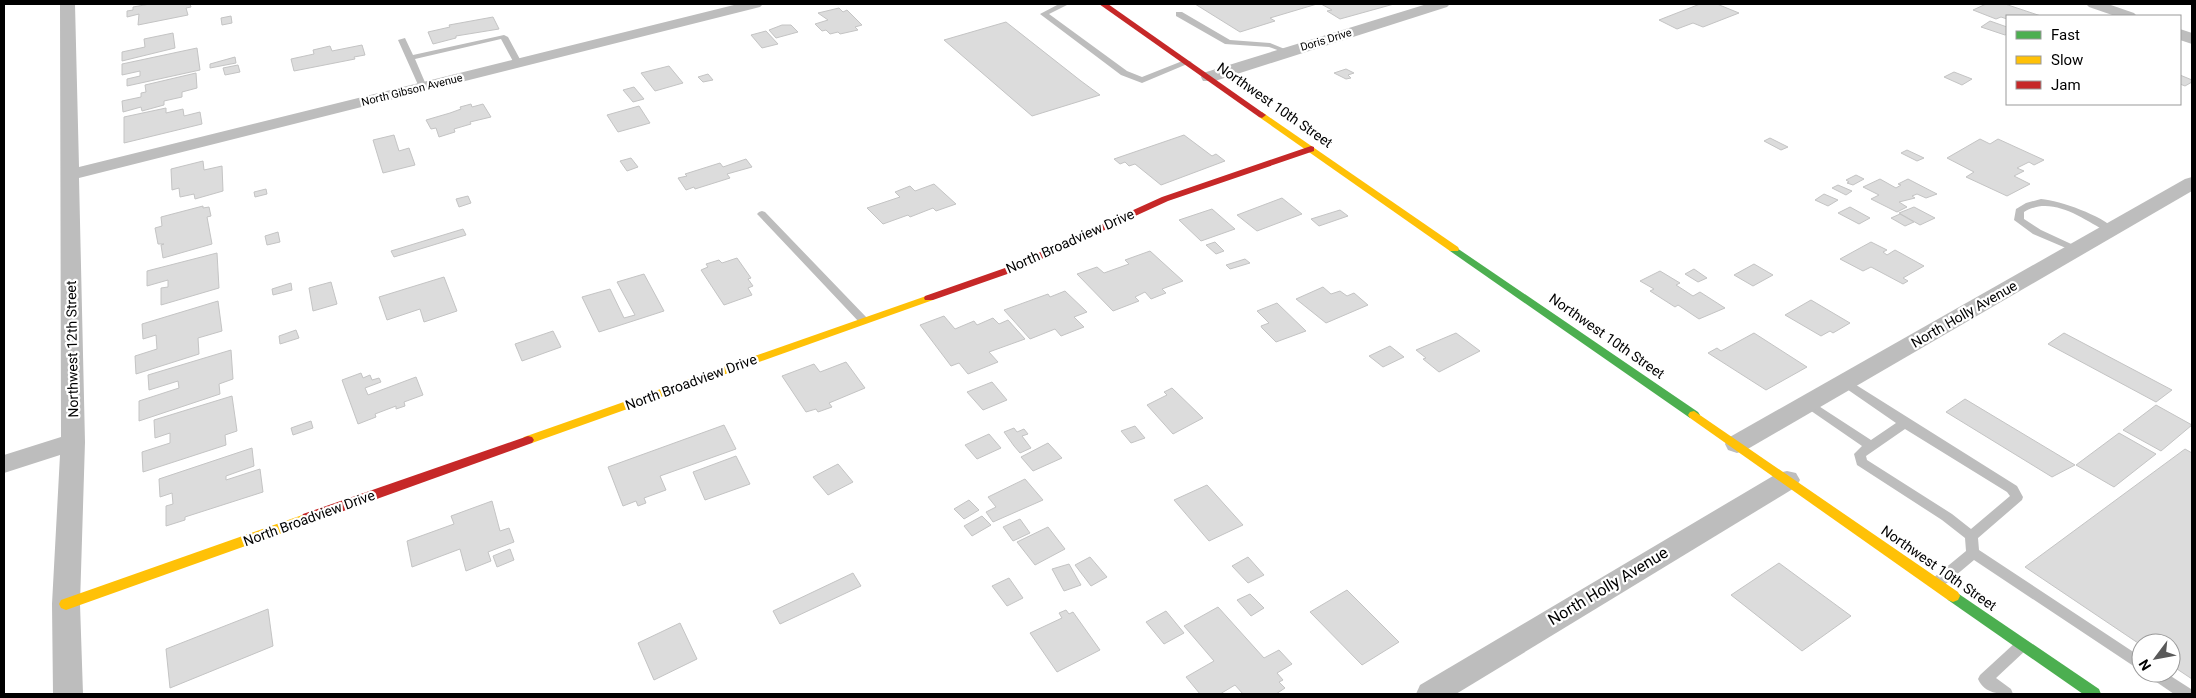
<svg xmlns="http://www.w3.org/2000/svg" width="2196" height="698" viewBox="0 0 2196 698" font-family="Roboto,sans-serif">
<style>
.building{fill:#dcdcdc;stroke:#c4c4c4}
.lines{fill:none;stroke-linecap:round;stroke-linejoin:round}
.lane{fill:#bdbdbd;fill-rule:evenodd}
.street{fill:#bdbdbd;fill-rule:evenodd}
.fast{fill:#4caf50;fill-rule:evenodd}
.slow{fill:#ffc107;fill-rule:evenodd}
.jam{fill:#c62828;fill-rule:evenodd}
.labels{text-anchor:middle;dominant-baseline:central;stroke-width:4.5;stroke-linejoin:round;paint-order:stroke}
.far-street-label{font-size:11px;fill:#000;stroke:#fff}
.street-label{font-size:14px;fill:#000;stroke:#fff}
.near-street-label{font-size:16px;fill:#000;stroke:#fff}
</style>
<rect width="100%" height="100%" fill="#fff"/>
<g class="building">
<path d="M150 4H190L191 7 186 8 188 15 138 25 139 14 127 17V11L133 10V7Z"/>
<path d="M1195 4H1317L1270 18 1275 21 1240 32Z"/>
<path d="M1321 4H1394L1340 19 1327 11 1332 10Z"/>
<path d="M1700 4H1717L1739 13 1703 27 1693 23 1677 29 1659 20Z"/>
<path d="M1986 4H2005L2041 16H2007V19L2001 17 1996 19 1973 10Z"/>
<path d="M839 8 843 12 847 10 862 25 855 27 858 30 840 34 838 32 830 34 826 30 822 31 815 24 828 20 818 13Z"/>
<path d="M231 16 232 23 222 25 221 18Z"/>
<path d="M493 17 499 29 456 36V38L433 44 428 32 450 27 449 25Z"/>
<path d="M1990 21 2007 27V34L2005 35 1981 27Z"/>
<path d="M1006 22 1081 81 1100 95 1032 116 944 40Z"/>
<path d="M782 25H791L798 32 776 38 769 30Z"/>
<path d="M766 31 778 44 762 48 751 35Z"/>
<path d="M173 33 175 48 122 61V52L145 47 144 39Z"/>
<path d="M362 45 365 55 354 57 355 59 294 71 291 59 314 54 313 50 330 46 332 51Z"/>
<path d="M197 48 200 70 127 86V79L140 76V71L122 75V64Z"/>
<path d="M235 57 236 63 210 68V64Z"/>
<path d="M238 65 240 72 225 75 223 68Z"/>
<path d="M669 66 683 83 655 91 641 73Z"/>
<path d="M1346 69 1354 73 1348 75 1351 78 1346 79 1334 73Z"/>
<path d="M1954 72 1972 79 1962 85 1944 77Z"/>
<path d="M196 73 197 88 182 92V97L164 101V105L142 111 141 107 123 112 122 101 141 97V93L146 92 145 85Z"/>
<path d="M708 74 713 80 703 82 698 77Z"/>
<path d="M2180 75 2192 80V82L2185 86 2180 84Z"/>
<path d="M634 87 644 99 633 102 623 90Z"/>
<path d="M471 104 472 107 483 104 491 117 470 122 471 124 454 129 455 132 439 137 436 128 431 129 426 120 450 113 461 109 460 107Z"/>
<path d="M639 106 650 123 618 132 607 115Z"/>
<path d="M166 108V113L183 109 184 116 200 112 202 124 124 143V117Z"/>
<path d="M394 135 399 151 409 148 415 165 383 173 373 140Z"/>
<path d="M1184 135 1212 156 1216 154 1225 161 1161 185 1135 164 1129 166 1125 162 1120 164 1114 159Z"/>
<path d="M1770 138 1788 147 1781 150 1764 141Z"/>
<path d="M1980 139 1990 144 1998 139 2044 160 2034 165 2029 162 2017 168 2024 171 2014 176 2030 184 2007 196 1966 177 1974 172 1947 158Z"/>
<path d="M1907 150 1924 158 1917 161 1901 153Z"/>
<path d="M631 158 638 167 627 171 620 161Z"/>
<path d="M746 159 752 167 727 174 730 178 695 189 694 187 686 190 678 178 687 176 685 174 720 163 723 167Z"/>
<path d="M203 161 204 170 222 166 223 191 195 199 194 194 180 197 179 188 172 190 171 169Z"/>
<path d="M1856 175 1864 179 1853 185 1847 183 1849 182 1846 180Z"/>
<path d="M1880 179 1896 188 1901 185 1898 184 1908 179 1937 194 1926 198 1917 194 1912 196 1915 198 1899 202 1907 207 1897 212 1871 199 1879 195 1863 187Z"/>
<path d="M934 184 956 204 936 211 933 208 910 217 908 215 883 224 867 208 900 197 895 192 910 186 915 191Z"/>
<path d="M1838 185 1852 191 1846 195 1832 188Z"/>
<path d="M266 189 267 194 255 197 254 192Z"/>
<path d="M1824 194 1838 200 1828 206 1815 200Z"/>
<path d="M468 196 471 203 459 207 456 199Z"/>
<path d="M1282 198 1302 214 1257 231 1237 215Z"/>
<path d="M203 206V208L209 207 211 216 207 217 212 244 163 258 161 245 164 244H158L155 228 162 226 161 217Z"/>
<path d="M1850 207 1870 218 1859 224 1838 213Z"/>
<path d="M1914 207 1935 218 1920 225 1899 213Z"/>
<path d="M1212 209 1235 229 1201 241 1179 220Z"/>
<path d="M1340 210 1348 216 1319 226 1311 219Z"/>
<path d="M1900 214 1914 222 1905 226 1891 218Z"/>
<path d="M463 229 466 235 394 257 391 251Z"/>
<path d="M278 232 280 242 267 245 265 236Z"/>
<path d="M1215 242 1224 251 1216 254 1206 245Z"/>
<path d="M1871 242 1887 250 1883 252 1887 255 1895 250 1924 266 1903 278 1908 281 1903 284 1871 267 1863 271 1840 259Z"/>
<path d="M1150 251 1183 281 1162 289 1166 293 1151 299 1145 292 1135 297 1139 301 1113 311 1077 274 1097 267 1104 273 1129 264 1125 260Z"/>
<path d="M217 253 219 288 161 305V288L168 287V280L147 286V271Z"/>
<path d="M737 258 751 278 748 279 753 286 748 288 752 295 724 305 701 270 708 267 706 264 719 260 722 263Z"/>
<path d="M1245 259 1250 263 1230 269 1226 265Z"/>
<path d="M1754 264 1773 275 1753 286 1734 275Z"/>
<path d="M1694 269 1707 278 1698 282 1685 274Z"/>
<path d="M1660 271 1680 283 1676 285 1693 296 1700 292 1725 308 1699 319 1678 305 1675 307 1650 291 1654 289 1640 281Z"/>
<path d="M644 274 664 311 599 332 582 297 610 289 624 318 635 315 617 282Z"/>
<path d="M444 277 457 311 424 322 420 309 387 320 379 297Z"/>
<path d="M331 282 337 304 313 311 309 288Z"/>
<path d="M291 283 292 290 273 295 272 289Z"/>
<path d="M1323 287 1331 294 1340 291 1347 296 1354 293 1368 305 1326 323 1296 299Z"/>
<path d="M1065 291 1087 312 1074 317 1084 327 1061 336 1055 329 1030 339 1004 310 1048 294 1050 297Z"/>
<path d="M1811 300 1850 323 1833 333 1830 331 1821 336 1785 315Z"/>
<path d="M218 301 222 331 198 338 199 354 136 374 135 356 157 349 156 335 143 339 142 324Z"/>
<path d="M1277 303 1306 331 1276 342 1262 328 1261 326 1269 323 1257 311Z"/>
<path d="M944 316 955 329 974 321 977 325 993 318 999 324 1008 320 1025 339 989 352 998 362 968 374 959 363 951 366 920 325Z"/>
<path d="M296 330 299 338 280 344 279 336Z"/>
<path d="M553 331 561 347 522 361 515 344Z"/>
<path d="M1456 333 1480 351 1439 372 1423 359 1426 358 1416 350Z"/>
<path d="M1754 333 1807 367 1766 390 1708 353 1717 348 1721 351Z"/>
<path d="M2064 333 2172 390 2156 402 2048 344Z"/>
<path d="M1390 346 1404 357 1383 367 1369 356Z"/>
<path d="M231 350 233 379 219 384 220 394 139 421V401L179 388 178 381 149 390 148 375Z"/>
<path d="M846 362 865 388 829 403 832 407 818 412 816 409 806 412 782 376 814 364 820 372Z"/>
<path d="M361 373 363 378 370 375 372 380 379 378 381 382 365 388 368 395 416 377 423 395 404 402 405 406 396 409V406L375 414 376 417 358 424 342 380Z"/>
<path d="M992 382 1007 400 983 410 967 392Z"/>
<path d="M1172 388 1203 418 1173 434 1147 405 1167 395 1164 392Z"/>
<path d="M232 396 237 431 225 435 226 445 143 472 142 452 170 443V433L155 438 154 420Z"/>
<path d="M1965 399 2075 465 2052 477 1946 412Z"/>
<path d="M2156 405 2192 425 2161 451 2123 430Z"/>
<path d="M311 421 313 428 293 435 291 428Z"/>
<path d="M724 425 736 449 660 476 666 490 644 498 646 503 638 506 636 501 623 506 608 467Z"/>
<path d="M1135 426 1145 438 1131 443 1121 431Z"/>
<path d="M1014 428 1017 432 1024 429 1028 434 1022 436 1031 448 1020 453 1014 446 1004 432Z"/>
<path d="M2119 433 2156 454 2114 487 2076 465Z"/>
<path d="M989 434 1001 448 977 459 965 445Z"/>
<path d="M1048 443 1062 458 1033 471 1021 457Z"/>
<path d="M252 448 254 466 226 476V480L260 469 263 492 185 517V520L166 526V506L173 504 172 493 160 497 159 479Z"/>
<path d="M2185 449 2192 453V679L2171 665V643H2141V645L2025 567Z"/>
<path d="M736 456 750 484 705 500 693 472Z"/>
<path d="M838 464 853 482 828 495 813 477Z"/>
<path d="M1025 479 1043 500 993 522 986 512 996 507 988 497Z"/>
<path d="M1207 485 1243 525 1209 541 1174 500Z"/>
<path d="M969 500 979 510 964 519 954 509Z"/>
<path d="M492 501 500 531 509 528 514 542 488 552 491 561 466 571 460 549 412 567 407 541 454 524 451 516Z"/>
<path d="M982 516 991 525 972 536 964 526Z"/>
<path d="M1020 519 1030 533 1013 541 1003 527Z"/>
<path d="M1048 527 1065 549 1035 565 1017 542Z"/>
<path d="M510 549 514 560 497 567 493 556Z"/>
<path d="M1090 557 1107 577 1091 586 1075 565Z"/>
<path d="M1248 557 1264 575 1248 583 1232 566Z"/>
<path d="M1779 563 1851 616 1802 651 1731 595Z"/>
<path d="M1069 564 1081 585 1064 591 1052 569Z"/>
<path d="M853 573 861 586 780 624 773 611Z"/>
<path d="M1009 578 1023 598 1007 606 992 586Z"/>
<path d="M1347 590 1399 642 1362 665 1310 612Z"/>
<path d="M1250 594 1264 608 1251 616 1237 600Z"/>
<path d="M1218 607 1264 658 1279 650 1292 664 1277 673 1283 680 1279 682 1285 688 1276 694H1243L1235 685 1220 694H1200L1186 677 1214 661 1184 626Z"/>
<path d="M268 609 273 646 170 688 166 649Z"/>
<path d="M1066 610 1069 614 1073 612 1100 650 1057 672 1030 633 1062 618 1059 613Z"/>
<path d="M1166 611 1184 633 1164 644 1146 622Z"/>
<path d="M680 623 697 659 654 680 638 643Z"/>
</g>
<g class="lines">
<g class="lane">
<path d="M1059 4H1069L1049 14 1127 71 1142 77 1185 60 1192 62 1142 83 1121 75 1040 14Z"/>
<path d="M1176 12H1182L1230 40 1270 43 1292 52 1288 54 1269 47 1225 44 1176 16Z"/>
<path d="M504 35 508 37 522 63 521 65H515L501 39 415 59 427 87 423 90 419 87 398 40 405 38 413 55Z"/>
<path d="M2041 199C2061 201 2101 215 2116 230L2111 233 2107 232C2083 219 2052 195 2024 212V219L2041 230 2082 249 2081 251H2073L2033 234 2014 220 2016 209 2026 203Z"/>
<path d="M762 211 765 212 868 319 869 321 868 323H860L759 216 757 214 759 212Z"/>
<path d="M1845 378 2017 486 2023 497 2022 500 1978 538 1979 550 2141 657V671L1974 560 1942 587 1937 588 1932 587 1930 583 1932 579 1966 551 1965 538 1942 520 1857 465 1854 454 1862 446 1801 404 1803 401H1811L1871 440 1896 423 1841 385 1839 382ZM1905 429 2007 492 2010 496 1971 529 1952 514 1867 460 1866 456Z"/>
<path d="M2021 640 2026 642 2028 646 2026 650 1996 678 2011 689 2013 694C1999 694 1985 694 1978 679L1980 675 2016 642Z"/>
<path d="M2147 673H2166L2191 689 2192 694H2174L2149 677Z"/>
</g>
<g class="street">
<path d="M60 4H75L79 167 738 4H763L760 7 79 178 85 442 80 604 83 694H53L52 604 60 455 4 473V455L61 437Z"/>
<path d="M1427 4H1450L1447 7 1215 81H1203L1201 77 1203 73Z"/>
<path d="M2086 4H2108L2134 13 2137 16H2115L2089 7Z"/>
<path d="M2180 29 2192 33V44L2180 40Z"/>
<path d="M2192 177V191L1746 450 1737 453 1728 450 1725 444 1728 438 2185 179Z"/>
<path d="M1787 471 1796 473 1800 480 1796 487 1456 694H1416L1420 685 1778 473Z"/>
</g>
<g class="fast">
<path d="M1454 246 1698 412 1700 415 1698 418H1690L1450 251 1449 249Z"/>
<path d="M1953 590 2099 689 2101 694H2083L1948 600 1946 596 1948 592Z"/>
</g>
<g class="slow">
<path d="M1262 112 1458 247 1459 249 1458 251H1450L1259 117 1258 115Z"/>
<path d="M929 295 934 298 933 300 532 443H524L522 440 524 437Z"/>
<path d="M1694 411 1958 592 1960 596 1958 600 1953 602 1948 600 1690 418 1688 415 1690 412Z"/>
<path d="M308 513 313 514 315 518 313 522 66 610 61 608 59 604 61 600Z"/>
</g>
<g class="jam">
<path d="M1099 4H1108L1266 115 1262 118 1259 117Z"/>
<path d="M1311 146 1314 147V151L1168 201 1013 272 933 300H925L924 298 925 296 1005 268 1162 197Z"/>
<path d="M528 436 532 437 534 440 532 443 313 522 308 523 303 522 301 518 303 514Z"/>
</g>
</g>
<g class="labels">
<g class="far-street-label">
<text transform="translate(1326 40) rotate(-17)">Doris Drive</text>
<text transform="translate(412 90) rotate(-14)">North Gibson Avenue</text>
</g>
<g class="street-label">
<text transform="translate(1275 105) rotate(35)">Northwest 10th Street</text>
<text transform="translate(1070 241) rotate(-24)">North Broadview Drive</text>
<text transform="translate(1964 314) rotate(-30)">North Holly Avenue</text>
<text transform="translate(1607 336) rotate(35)">Northwest 10th Street</text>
<text transform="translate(72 349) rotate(-91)">Northwest 12th Street</text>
<text transform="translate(691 382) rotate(-20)">North Broadview Drive</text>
<text transform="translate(309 518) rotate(-20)">North Broadview Drive</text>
<text transform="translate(1939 568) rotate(35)">Northwest 10th Street</text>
</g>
<g class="near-street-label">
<text transform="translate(1608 586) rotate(-31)">North Holly Avenue</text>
</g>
</g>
<rect width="2196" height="698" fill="none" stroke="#000000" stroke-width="10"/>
<rect x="2006" y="15" width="175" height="90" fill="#ffffff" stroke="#999999"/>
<rect x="2016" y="31" width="25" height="8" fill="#4caf50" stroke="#999999"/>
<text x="2051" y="40" font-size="15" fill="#000000">Fast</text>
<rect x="2016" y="56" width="25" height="8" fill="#ffc107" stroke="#999999"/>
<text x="2051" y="65" font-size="15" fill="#000000">Slow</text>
<rect x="2016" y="81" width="25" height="8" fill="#c62828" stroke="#999999"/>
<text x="2051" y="90" font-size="15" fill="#000000">Jam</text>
<g transform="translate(2156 658) rotate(238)"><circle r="24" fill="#ffffff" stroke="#999999"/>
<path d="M0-4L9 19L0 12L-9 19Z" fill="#595959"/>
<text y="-8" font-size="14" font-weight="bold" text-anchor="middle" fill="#000000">N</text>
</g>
</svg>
